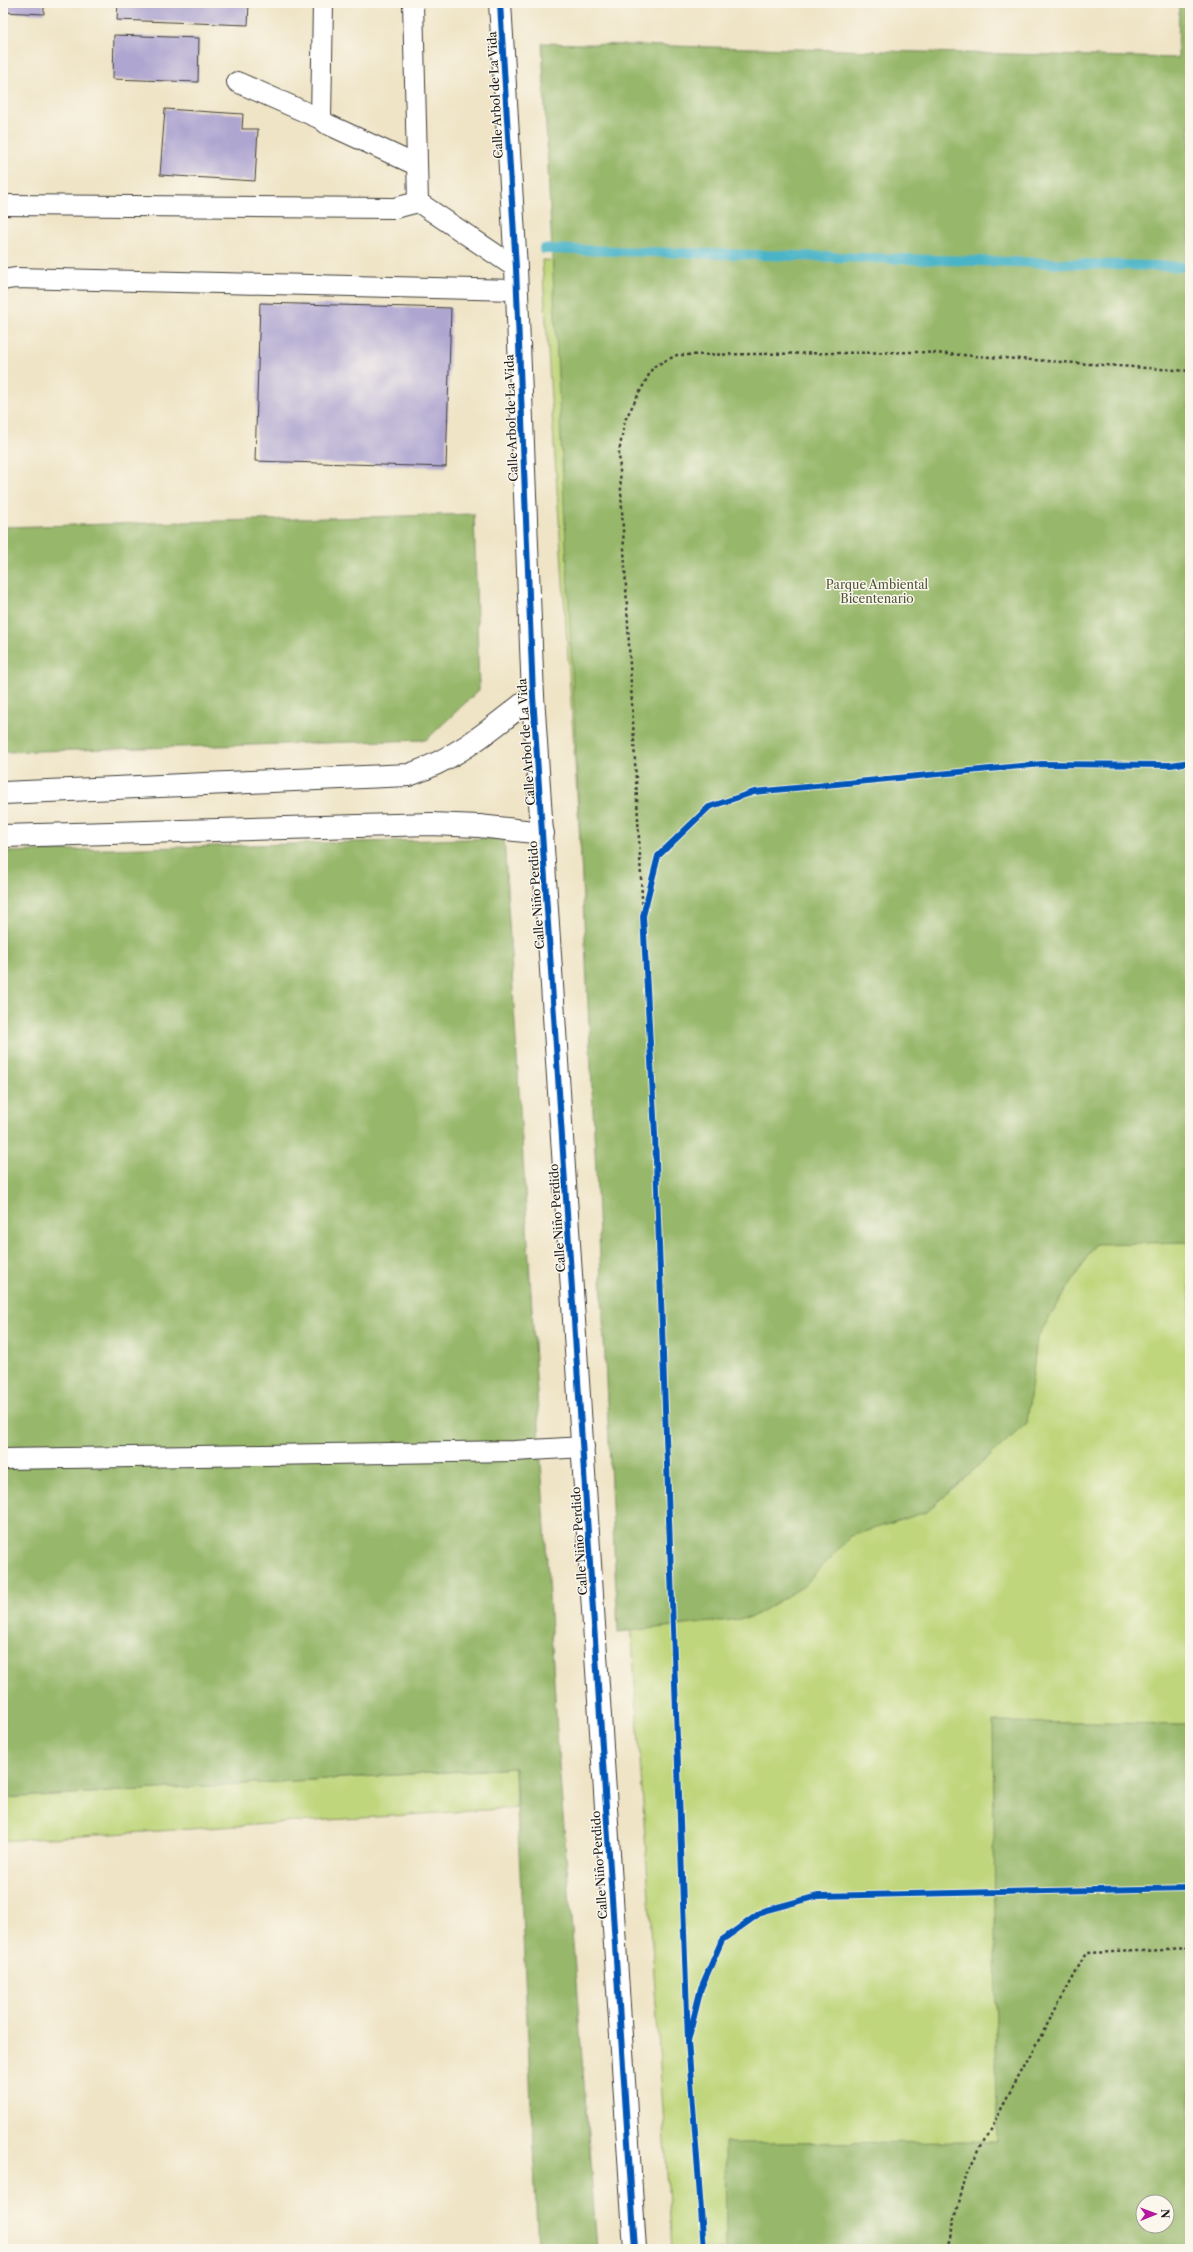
<svg xmlns="http://www.w3.org/2000/svg" width="1193" height="2252" viewBox="0 0 1193 2252" font-family="'Libre Caslon Text',serif">
<style>
.green{fill:#bfd67b;stroke:#6e794c;fill-rule:evenodd}
.forest{fill:#97b76b;stroke:#5a6a44;fill-rule:evenodd}
.lines{fill:none;stroke-linecap:round;stroke-linejoin:round}
.stream{stroke:#4ab4c8;stroke-width:10}
.building{fill:#aea5d0}
.lane-casing{stroke:#3c3a36;stroke-width:22}
.street-casing{stroke:#3c3a36;stroke-width:24}
.path{stroke:#3c3a36;stroke-width:2.5;stroke-dasharray:3 3;stroke-linecap:butt}
.lane{stroke:#fff;stroke-width:20}
.street{stroke:#fff;stroke-width:22}
.cycleway-casing{stroke:#fbf7ec;stroke-width:8}
.cycleway{stroke:#0057b8;stroke-width:6}
.labels{text-anchor:middle;dominant-baseline:central;stroke-width:3;stroke-linejoin:round;paint-order:stroke}
.street-label{font-size:12px;fill:#1c1c1c;stroke:#fbf7ec}
.park-label{font-size:12px;fill:#4d5438;stroke:#fbf7ec}
</style>
<rect width="100%" height="100%" fill="#fbf7ec"/>
<filter id="ink" filterUnits="userSpaceOnUse"><feTurbulence type="fractalNoise" baseFrequency=".025" numOctaves="2"/><feDisplacementMap in="SourceGraphic" scale="8" xChannelSelector="R" yChannelSelector="G"/><feConvolveMatrix kernelMatrix="1 2 1 2 8 2 1 2 1" color-interpolation-filters="sRGB"/></filter>
<filter id="wash" filterUnits="userSpaceOnUse"><feTurbulence type="fractalNoise" baseFrequency=".012" numOctaves="4" result="noise"/><feDisplacementMap in="SourceGraphic" scale="16" xChannelSelector="R" yChannelSelector="G"/><feGaussianBlur stdDeviation="0.9" result="paint"/><feColorMatrix in="noise" values="0 0 0 0 0 0 0 0 0 0 0 0 0 0 0 0 0 1.4 0 .05"/><feComposite in="paint" operator="in"/></filter>
<g filter="url(#wash)">
<rect width="100%" height="100%" fill="#efe4c6"/>
<g class="green">
<path d="M542 260 1190 293V2249H672ZM1143 2202H1167V2226H1143Z"/>
<path d="M515 1768 516 1808 3 1841V1798Z"/>
</g>
<g class="forest">
<path d="M1179 3H1190V1242L1095 1244 1037 1338 1027 1423 926 1512 851 1536 804 1586 750 1618 618 1632 542 43 1178 58Z"/>
<path d="M474 514 479 690 426 740 3 752V527Z"/>
<path d="M504 838 559 1765 597 2249H538L515 1768 3 1798V852Z"/>
<path d="M993 1722 1190 1724V2249H726L725 2143 997 2142ZM1143 2202H1167V2226H1143Z"/>
</g>
<g class="lines">
<path class="stream" d="M544 249 1190 267"/>
</g>
<g id="blocks">
<g class="building">
<path d="M3 3H44V14L3 12Z"/>
<path d="M118 3H249L248 25 117 20Z"/>
<path d="M114 35 199 38 198 82 113 79Z"/>
<path d="M165 109 243 114 242 129H258L255 181 160 175Z"/>
<path d="M260 303 451 308 446 467 255 461Z"/>
</g>
</g>
</g>
<g filter="url(#ink)">
<use href="#blocks" fill-opacity="0" stroke="#3c3a36" stroke-width="1"/>
<g class="lines">
<g class="lane-casing">
<g id="lane">
<path d="M323 3 321 119 327 124 416 165"/>
<path d="M237 82 321 119"/>
<path d="M418 202 516 268"/>
<path d="M3 205 395 208 418 202 413 3"/>
<path d="M3 280 15 278 517 290"/>
<path d="M3 1459 514 1451 584 1447"/>
</g>
</g>
<g class="street-casing">
<g id="street">
<path d="M500 3 516 268 533 696 635 2249"/>
<path d="M3 793 409 775C460 757 492 728 533 696"/>
<path d="M3 836 431 824 479 826 543 833"/>
</g>
</g>
<g class="path">
<path d="M643 916 619 452 625 420 653 367 677 355 919 352 1190 371"/>
<path d="M947 2249 967 2172 1086 1953 1190 1949"/>
</g>
<use href="#lane" class="lane"/>
<use href="#street" class="street"/>
<g class="cycleway-casing">
<g id="cycleway">
<path d="M500 3 516 268 533 696 635 2249"/>
<path d="M688 2041 655 1134 643 916 658 856 709 807 754 792 1042 764 1171 765 1190 762"/>
<path d="M704 2249 688 2041 701 1988 722 1940 763 1911 818 1896 1190 1888"/>
</g>
</g>
<use href="#cycleway" class="cycleway"/>
</g>
</g>
<g class="labels">
<g class="street-label">
<text transform="translate(495 95) rotate(-93)">Calle Arbol de La Vida</text>
<text transform="translate(511 418) rotate(-92)">Calle Arbol de La Vida</text>
<text transform="translate(526 742) rotate(-94)">Calle Arbol de La Vida</text>
<text transform="translate(536 895) rotate(-94)">Calle Niño Perdido</text>
<text transform="translate(557 1218) rotate(-94)">Calle Niño Perdido</text>
<text transform="translate(579 1541) rotate(-94)">Calle Niño Perdido</text>
<text transform="translate(599 1865) rotate(-94)">Calle Niño Perdido</text>
</g>
<g class="park-label">
<text x="877" y="584">Parque Ambiental<tspan x="877" dy="14">Bicentenario</tspan></text>
</g>
</g>
<rect width="1193" height="2252" fill="none" stroke="#fbf7ec" stroke-width="16"/>
<g transform="translate(1155 2214) rotate(89)"><circle r="19" fill="#fbf7ec" stroke="#a29f99"/>
<path d="M0-3L7 15L0 10L-7 15Z" fill="#b5179e"/>
<text y="-6" font-size="11" font-weight="bold" text-anchor="middle" fill="#1c1c1c">N</text>
</g>
</svg>
